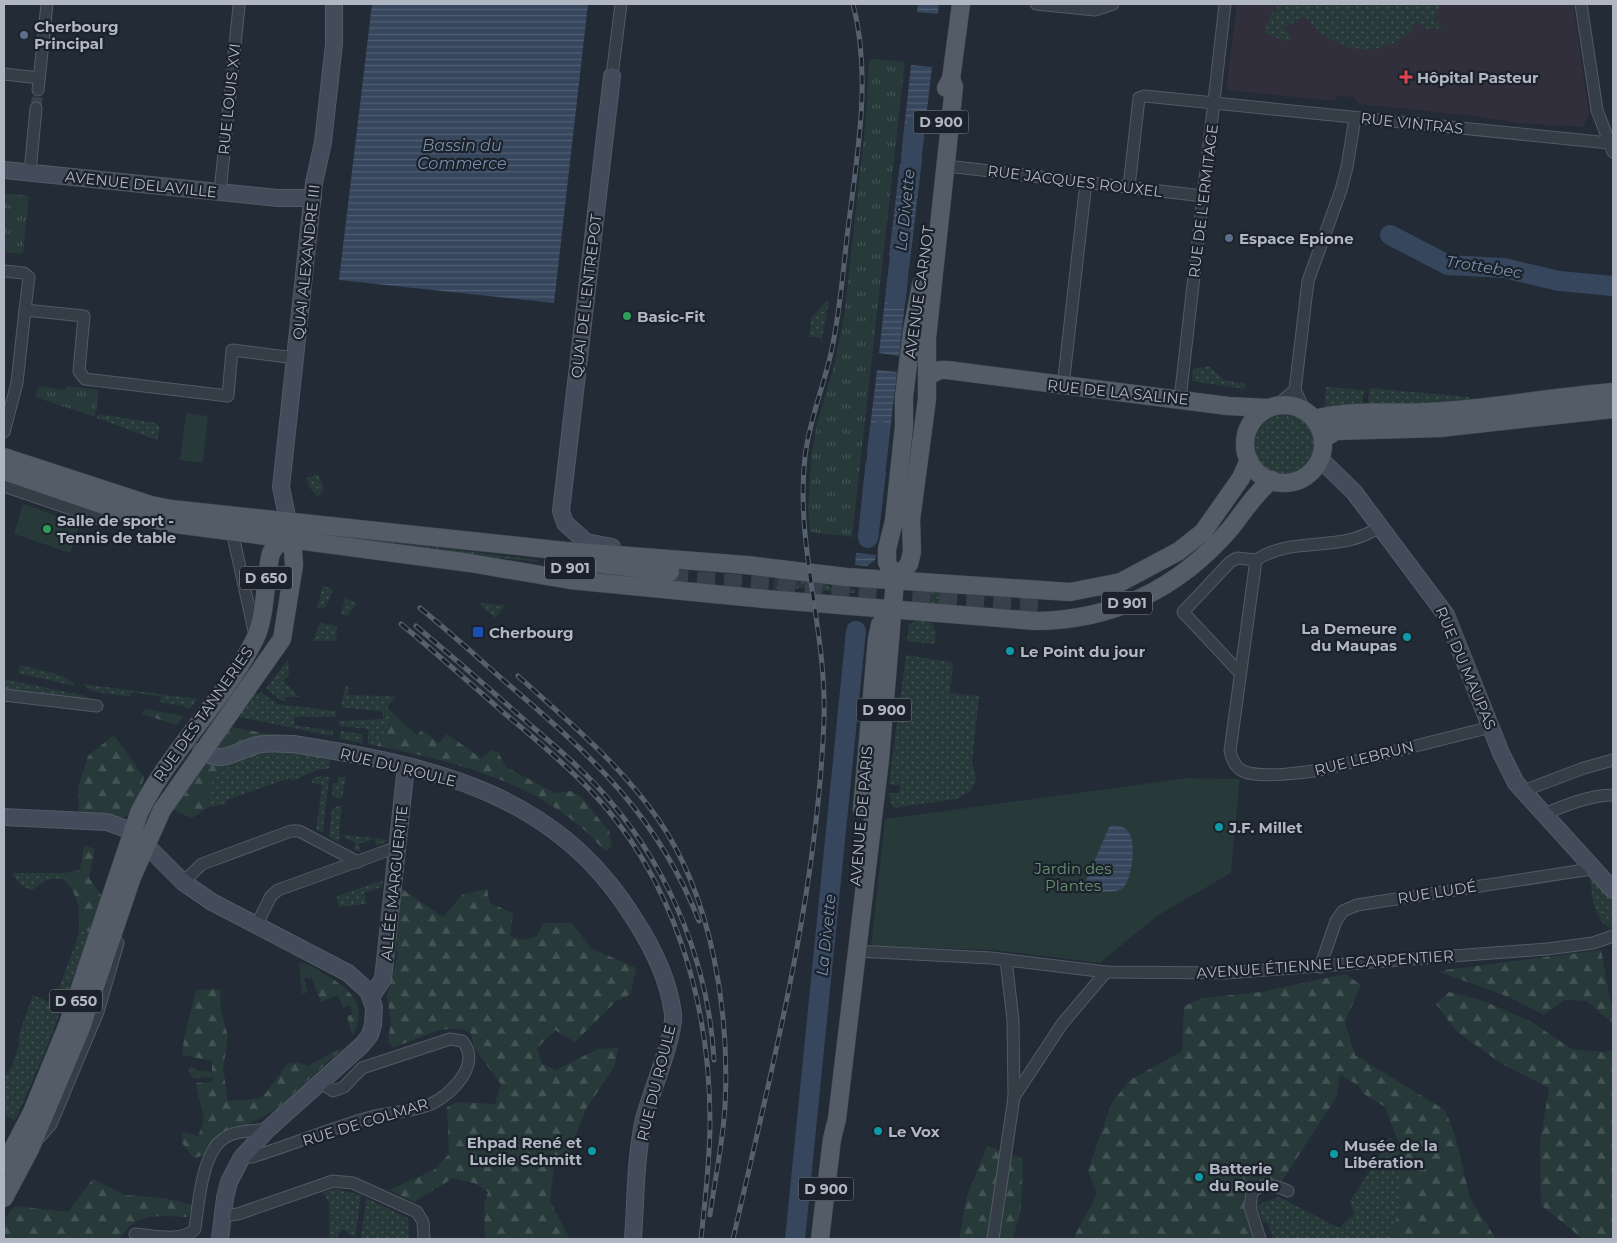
<svg xmlns="http://www.w3.org/2000/svg" width="1617" height="1243" viewBox="0 0 1617 1243" font-family="Montserrat,sans-serif">
<style>
.medical{fill:#312f3b}
.grass{fill:url(#grass-dots)}
.forest{fill:url(#forest-firs)}
.park{fill:url(#park-tufts)}
.garden{fill:#273939}
.water{fill:url(#water-rules)}
.lines{fill:none;stroke-linecap:round;stroke-linejoin:round}
.river{stroke:#36465d;stroke-width:20}
.street-tunnel{stroke:#37404b;stroke-width:11;stroke-dasharray:11 5.5;stroke-linecap:butt}
.primary-tunnel{stroke:#37404b;stroke-width:18;stroke-dasharray:18 9;stroke-linecap:butt}
.street-casing{stroke:#535a65;stroke-width:13}
.secondary-casing{stroke:#535a65;stroke-width:18}
.primary-casing{stroke:#3e4650;stroke-width:19}
.street{stroke:#353d47;stroke-width:11}
.secondary{stroke:#434c5a;stroke-width:16}
.primary{stroke:#535c67;stroke-width:18}
.rail-casing{stroke:#57616e;stroke-width:5}
.rail{stroke:#1b222b;stroke-width:3;stroke-dasharray:9;stroke-linecap:butt}
.service-dot{fill:#5c6f8a;stroke:#1b222b;stroke-width:2}
.health-dot{fill:#e0444e;stroke:#1b222b;stroke-width:2}
.leisure-dot{fill:#2e9e5b;stroke:#1b222b;stroke-width:2}
.transit-dot{fill:#1a4fb4;stroke:#1b222b;stroke-width:2}
.culture-dot{fill:#0f9aa8;stroke:#1b222b;stroke-width:2}
.labels{text-anchor:middle;dominant-baseline:central;stroke-width:4.5;stroke-linejoin:round;paint-order:stroke}
.shield{fill:#1b222b;stroke:#838a95;stroke-width:1}
.shield-label{font-size:14px;font-weight:bold;fill:#b0b7c3}
.poi-label{font-size:15px;font-weight:bold;fill:#b0b7c3;stroke:#1b222b;text-anchor:start}
.street-label{font-size:15px;fill:#b0b7c3;stroke:#1b222b}
.park-label{font-size:15px;fill:#699272;stroke:#1b222b}
.water-label{font-size:16px;font-style:italic;fill:#798eaa;stroke:#1b222b}
</style>
<defs>
<pattern id="grass-dots" width="8" height="8" patternUnits="userSpaceOnUse" patternTransform="scale(1.25)"><rect width="8" height="8" fill="#273939"/><path d="M2 2h.1M6 6h.1" fill="none" stroke="#445354" stroke-width="1.8" stroke-linecap="round"/></pattern>
<pattern id="forest-firs" width="22" height="20" patternUnits="userSpaceOnUse" patternTransform="scale(1.25)"><rect width="22" height="20" fill="#273939"/><path d="M5 1l3.5 6h-7zM16 11l3.5 6h-7z" fill="#445354"/></pattern>
<pattern id="park-tufts" width="24" height="20" patternUnits="userSpaceOnUse" patternTransform="scale(1.25)"><rect width="24" height="20" fill="#273939"/><path d="M3 7l-1-3M5 7V3M7 7l1-3M15 17l-1-3M17 17v-4M19 17l1-3" fill="none" stroke="#445354"/></pattern>
<pattern id="water-rules" width="6" height="5" patternUnits="userSpaceOnUse" patternTransform="scale(1.25)"><rect width="6" height="5" fill="#36465d"/><path d="M0 2.5h6" fill="none" stroke="#515e73"/></pattern>
</defs>
<rect width="100%" height="100%" fill="#222b36"/>
<path class="medical" d="M1237 4H1573L1589 114 1583 127 1519 123 1475 116 1359 104 1353 97 1338 96 1334 101 1226 90Z"/>
<g class="grass">
<path d="M1278 4H1441L1434 20 1447 28 1426 29 1416 22 1412 26 1415 29C1378 62 1334 53 1305 16L1289 25 1281 26 1292 38 1287 42 1264 33 1271 13 1276 12Z"/>
<path d="M827 300 829 301 822 338 823 343 818 337H809L811 318Z"/>
<path d="M1209 366 1224 380 1246 384 1245 389 1192 381 1193 369Z"/>
<path d="M1326 387 1364 390 1362 406 1324 409Z"/>
<path d="M1369 388 1469 397V401L1368 406Z"/>
<circle cx="1284" cy="444" r="31"/>
<path d="M98 414 156 423 160 428 157 440 97 418Z"/>
<path d="M318 474 324 489 318 497 309 487 307 478Z"/>
<path d="M331 534 538 560V562L331 539Z"/>
<path d="M774 576 805 579V588L773 590Z"/>
<path d="M813 579 823 580 830 587 855 589V593L815 590Z"/>
<path d="M323 585 333 590 325 609 317 607Z"/>
<path d="M931 589 957 591 955 605 930 603Z"/>
<path d="M345 598 357 603 347 616 341 614Z"/>
<path d="M478 603 506 605 495 618Z"/>
<path d="M917 620 932 623 936 632 935 644 907 641 909 625Z"/>
<path d="M320 623 337 626 336 641H313Z"/>
<path d="M906 655 951 662 953 667 950 693 979 696 972 762 976 779 971 791 957 799 893 808 888 793H899L900 786 889 784Z"/>
<path d="M288 660 289 675 283 681 299 697H285V701L280 700 266 688Z"/>
<path d="M20 665 64 676 76 686 18 673Z"/>
<path d="M4 679 86 696 88 702 4 689Z"/>
<path d="M83 684 197 699 191 708 160 702 161 697 132 692 130 697 92 691Z"/>
<path d="M345 686H348V695L396 696 387 707 394 715 377 746 368 744V729L339 726V721L383 719V712L341 707Z"/>
<path d="M261 692 277 704 336 711V717H294V725L333 731 332 736 239 717 251 697Z"/>
<path d="M341 731 363 734 362 743 340 739Z"/>
<path d="M303 750 331 757 329 769H319L292 781 290 778 227 800 226 804 209 807 208 788 223 769 260 754Z"/>
<path d="M320 776 329 777 323 832 316 830 322 785 312 783V779Z"/>
<path d="M338 777H346L342 798 332 797 333 783H338Z"/>
<path d="M342 805 339 834 389 840 377 846 374 839 358 844 361 852 353 850 356 843 341 835 338 842 329 837 332 808Z"/>
<path d="M13 873H64V880C49 876 44 880 33 890 25 890 15 881 13 873Z"/>
<path d="M1593 878 1613 897V929C1593 921 1593 899 1590 880Z"/>
<path d="M383 880 382 887 364 893 367 904 339 907 337 896Z"/>
<path d="M85 929 90 933 45 1052 15 1121 4 1114V1077L12 1066 19 1046V1034L33 995 53 1004 79 934Z"/>
<path d="M1389 1137 1401 1147V1204L1390 1239H1274L1267 1222H1263L1257 1205 1279 1197 1339 1228 1354 1214 1350 1201 1375 1163Z"/>
<path d="M336 1189 361 1195 355 1238 342 1229 336 1239H329V1203L323 1192Z"/>
<path d="M366 1198 408 1218 409 1239H361Z"/>
</g>
<g class="forest">
<path d="M144 709 178 715 183 717 177 725 142 714Z"/>
<path d="M394 715 417 735 422 730 439 743 447 734 481 758 492 750 498 752 506 767 555 793 571 791 581 797 609 831 612 845 607 851 602 848C548 785 455 761 377 746Z"/>
<path d="M227 726 288 738 281 751 260 754 223 769 208 788 209 807 192 818 174 810 176 797Z"/>
<path d="M114 735 144 777 135 812 121 819 79 815 78 787 88 756Z"/>
<path d="M84 845 95 849 89 878 101 895 90 933 85 929 79 934C79 910 81 898 64 880V873L80 870Z"/>
<path d="M399 887 443 917 463 894 487 889 490 903 513 913 510 936 522 940 537 936 543 923H572L591 948 636 968 631 994 615 1002 575 1042 555 1030 537 1048 542 1064 556 1070 598 1049 619 1047 614 1067 586 1109 569 1154 555 1159 550 1201 568 1235V1239H485L484 1205 488 1192 477 1184 453 1178 414 1202 389 1190 434 1170 449 1154 447 1107 457 1102 495 1104 501 1084 474 1048 471 1033C446 1020 419 1040 393 1047L388 1042 391 1021 387 996 397 958 395 909Z"/>
<path d="M1601 950 1611 1004 1613 1005V1024L1587 1001 1564 1000 1544 1015 1509 997 1437 971Z"/>
<path d="M299 963C308 962 316 969 324 974 349 988 370 1005 352 1036L347 1016 353 1014 350 1005 343 1008 338 995 321 1002 311 977 304 979 308 992 302 994Z"/>
<path d="M1345 974 1361 985 1345 1022 1355 1055 1445 1110 1455 1135 1470 1198 1496 1239H1390L1401 1204 1398 1141 1385 1107 1364 1094 1358 1085 1340 1075 1336 1098 1278 1187 1252 1192 1262 1239H1073L1097 1194 1088 1171 1111 1104 1130 1080 1182 1051 1184 1006 1202 998 1261 992Z"/>
<path d="M220 989 221 1009 228 1037 223 1069 228 1101 262 1098 289 1062 293 1064 299 1062 308 1066 336 1050 342 1049 275 1110 240 1129 216 1137 204 1155 194 1158 182 1143V1132L198 1136C210 1110 198 1107 196 1083L212 1082 213 1077 193 1078 188 1070 191 1066 199 1071 212 1072V1061L182 1055 184 1039 196 990Z"/>
<path d="M1449 992 1481 1000 1530 1021 1572 1049 1604 1052 1613 1050V1239H1583L1541 1205 1540 1142 1549 1088 1502 1064 1456 1031 1436 1004Z"/>
<path d="M987 1146 1023 1159 1021 1209 1013 1239H959L967 1196Z"/>
<path d="M93 1179 125 1195 165 1198 192 1205 188 1217C159 1217 137 1210 120 1239H4V1219L15 1206 68 1212Z"/>
</g>
<g class="park">
<path d="M877 59 905 62 852 537 810 532 808 506 812 452 817 423 834 366 844 317 866 118 869 60Z"/>
<path d="M4 193 29 196 23 254 4 252Z"/>
<path d="M39 386 65 390 66 386 99 390 95 417 35 397Z"/>
</g>
<g class="garden">
<path d="M186 413 208 416 203 463 180 460Z"/>
<path d="M23 504 80 524 70 553 14 534Z"/>
<path d="M1188 778 1240 779 1231 873 1157 916 1100 963 993 950 871 946 885 819Z"/>
</g>
<g class="water">
<path d="M372 4H588L554 303 339 280Z"/>
<path d="M918 4H939L938 14 917 12Z"/>
<path d="M911 65 932 67 922 152 901 157Z"/>
<path d="M922 159 909 269 889 256 900 164Z"/>
<path d="M889 264 908 276 899 356 879 353Z"/>
<path d="M877 370 897 372 886 465 867 452Z"/>
<path d="M866 460 886 472 878 539 858 537Z"/>
<path d="M856 553 876 555 875 560 867 566 855 565Z"/>
<path d="M1114 825C1119 826 1125 827 1128 831 1137 841 1132 878 1124 887 1117 894 1099 892 1089 891L1085 883 1109 827Z"/>
</g>
<g class="lines">
<g class="river">
<path d="M908 189 915 128"/>
<path d="M1390 235 1448 265 1504 268 1559 281 1613 286"/>
<path d="M896 298 902 235"/>
<path d="M868 538 880 431"/>
<path d="M795 1239 856 631"/>
</g>
<path class="street-tunnel" d="M36 108 38 90"/>
<path class="primary-tunnel" d="M670 578 1039 608"/>
<g class="street-casing">
<g id="street">
<path d="M1036 4 1095 10 1113 4"/>
<path d="M1581 4 1597 110 1613 152"/>
<path d="M4 74 39 78"/>
<path d="M612 76 621 4"/>
<path d="M38 90 47 4"/>
<path d="M947 166 1203 196"/>
<path d="M30 172 36 108"/>
<path d="M1129 187 1139 98 1145 96 1609 143"/>
<path d="M220 192 239 6"/>
<path d="M4 271 24 273 29 277 25 310 84 316 79 371 85 379 228 396 232 350 295 358"/>
<path d="M1063 386 1086 182"/>
<path d="M1180 399 1225 4"/>
<path d="M1276 406 1295 390"/>
<path d="M1305 411 1295 390 1308 281 1341 190 1347 167 1355 118"/>
<path d="M4 432 17 383 25 310"/>
<path d="M4 486 103 520"/>
<path d="M232 531 255 635"/>
<path d="M1256 560C1292 535 1344 554 1380 526"/>
<path d="M1240 673 1183 612 1230 562 1237 558 1256 560 1230 751C1232 760 1236 769 1245 772 1263 778 1302 773 1320 770L1491 727"/>
<path d="M4 695 97 706"/>
<path d="M1523 791 1584 768 1613 760"/>
<path d="M1544 814C1566 805 1590 795 1613 795"/>
<path d="M183 882 202 864 291 831H299L358 862"/>
<path d="M256 926 271 896 278 890 389 850 397 852"/>
<path d="M856 951 991 958 1106 972 1226 973 1547 949 1593 943 1613 936"/>
<path d="M1320 967 1336 921 1343 911 1357 905 1591 869"/>
<path d="M1014 1097 1062 1024 1106 972"/>
<path d="M39 1138 51 1124 98 1012 118 943"/>
<path d="M242 1157H252C292 1145 331 1128 371 1117 391 1112 412 1112 431 1104 451 1095 483 1063 462 1041L450 1039 362 1068 344 1087 333 1091 320 1082"/>
<path d="M222 1216 238 1214 333 1181 353 1183 417 1212 423 1222 424 1239"/>
<path d="M135 1234C153 1235 181 1243 195 1229 198 1205 202 1154 223 1139 235 1130 254 1131 268 1129"/>
<path d="M993 1239 1014 1097 1013 1020 1006 960"/>
<path d="M1260 1239 1250 1207 1252 1192C1263 1182 1274 1185 1288 1191"/>
</g>
</g>
<g class="secondary-casing">
<g id="secondary">
<path d="M612 76 561 511 565 523 586 542 612 547"/>
<path d="M4 170 278 198H313"/>
<path d="M1320 459 1354 492 1446 615 1501 753 1516 783 1613 890"/>
<path d="M288 521 281 487 314 183 323 142 334 44V4"/>
<path d="M201 751C224 765 235 751 257 745 269 742 281 744 293 744 431 766 554 791 633 917 652 946 669 980 673 1014 675 1036 650 1095 644 1119 635 1159 636 1199 633 1239"/>
<path d="M4 817 107 822 132 831 183 882 212 902 348 973 368 991 374 1007 373 1025 370 1035 362 1045 268 1129 242 1157 229 1182 225 1198 220 1239"/>
<path d="M371 997 383 979 406 766"/>
</g>
</g>
<g class="primary-casing">
<g id="primary">
<path d="M946 88 951 79 961 4"/>
<path d="M932 374 940 370H947L1228 406 1268 408"/>
<circle cx="1284" cy="444" r="39"/>
<path d="M1314 419C1351 409 1390 414 1428 412 1490 409 1551 397 1613 392"/>
<path d="M1323 439 1336 431 1440 428 1613 409"/>
<path d="M4 457 151 505 171 509 565 551 746 565 846 577 1070 592 1121 582 1179 551 1203 532 1241 478 1249 460"/>
<path d="M4 471 130 514 175 524 470 563 570 580 765 599 1036 621C1114 620 1178 589 1230 529 1244 512 1254 494 1272 480"/>
<path d="M592 563 670 572"/>
<path d="M895 580 887 562V549L894 521 904 426V397L912 331 921 285"/>
<path d="M862 809 877 639 880 625 891 609"/>
<path d="M4 1166 32 1112 68 1024 139 813C170 750 224 701 255 639 267 613 264 580 271 553L275 547 290 535"/>
<path d="M4 1198 30 1149 81 1028 132 877 162 810 282 639 294 565 293 550 286 539"/>
<path d="M820 1239 832 1139 837 1119 880 759 895 580 909 564 912 552 911 520 927 399V338L954 87 951 79"/>
</g>
</g>
<use href="#street" class="street"/>
<use href="#secondary" class="secondary"/>
<use href="#primary" class="primary"/>
<g class="rail-casing">
<g id="rail">
<path d="M420 608C450 632 479 659 509 685 592 756 658 816 699 921"/>
<path d="M401 624C436 653 470 683 504 713 533 737 563 762 589 789 674 877 710 1002 710 1122 710 1161 705 1200 701 1239"/>
<path d="M416 626C454 658 491 690 528 723 556 747 586 772 610 801 671 872 709 966 714 1060"/>
<path d="M518 676C568 721 619 763 658 819 712 897 730 1012 725 1106 723 1142 715 1178 710 1215"/>
<path d="M733 1239C772 1068 817 896 824 720 827 631 795 545 805 457 809 421 823 388 831 353 840 313 843 270 848 229 857 155 872 77 853 4"/>
</g>
</g>
<use href="#rail" class="rail"/>
</g>
<g class="service-dot">
<circle cx="24" cy="35" r="5"/>
<circle cx="1229" cy="238" r="5"/>
</g>
<path class="health-dot" d="M1403.5 69.5h5v5h5v5h-5v5h-5v-5h-5v-5h5z"/>
<g class="leisure-dot">
<circle cx="627" cy="316" r="5"/>
<circle cx="47" cy="529" r="5"/>
</g>
<rect class="transit-dot" x="472" y="626" width="12" height="12" rx="2.5"/>
<g class="culture-dot">
<circle cx="1407" cy="637" r="5"/>
<circle cx="1010" cy="651" r="5"/>
<circle cx="1219" cy="827" r="5"/>
<circle cx="878" cy="1131" r="5"/>
<circle cx="592" cy="1151" r="5"/>
<circle cx="1334" cy="1154" r="5"/>
<circle cx="1199" cy="1177" r="5"/>
</g>
<g class="labels">
<g class="shield">
<rect x="913.5" y="110.5" width="55" height="23" rx="4"/>
<rect x="545" y="556.5" width="50" height="23" rx="4"/>
<rect x="240" y="566.5" width="52" height="23" rx="4"/>
<rect x="1102" y="591.5" width="50" height="23" rx="4"/>
<rect x="856.5" y="698.5" width="55" height="23" rx="4"/>
<rect x="50" y="989.5" width="52" height="23" rx="4"/>
<rect x="798.5" y="1177.5" width="55" height="23" rx="4"/>
</g>
<g class="shield-label">
<text x="941" y="122">D 900</text>
<text x="570" y="568">D 901</text>
<text x="266" y="578">D 650</text>
<text x="1127" y="603">D 901</text>
<text x="884" y="710">D 900</text>
<text x="76" y="1001">D 650</text>
<text x="826" y="1189">D 900</text>
</g>
<g class="poi-label">
<text x="34" y="26">Cherbourg<tspan x="34" dy="17">Principal</tspan></text>
<text x="1417" y="77">Hôpital Pasteur</text>
<text x="1239" y="238">Espace Epione</text>
<text x="637" y="316">Basic-Fit</text>
<text x="57" y="520">Salle de sport -<tspan x="57" dy="17">Tennis de table</tspan></text>
<text x="1397" y="628" text-anchor="end">La Demeure<tspan x="1397" dy="17">du Maupas</tspan></text>
<text x="489" y="632">Cherbourg</text>
<text x="1020" y="651">Le Point du jour</text>
<text x="1229" y="827">J.F. Millet</text>
<text x="888" y="1131">Le Vox</text>
<text x="582" y="1142" text-anchor="end">Ehpad René et<tspan x="582" dy="17">Lucile Schmitt</tspan></text>
<text x="1344" y="1145">Musée de la<tspan x="1344" dy="17">Libération</tspan></text>
<text x="1209" y="1168">Batterie<tspan x="1209" dy="17">du Roule</tspan></text>
</g>
<g class="street-label">
<text transform="translate(229 99) rotate(-84)">RUE LOUIS XVI</text>
<text transform="translate(1412 123) rotate(6)">RUE VINTRAS</text>
<text transform="translate(1075 181) rotate(7)">RUE JACQUES ROUXEL</text>
<text transform="translate(141 184) rotate(6)">AVENUE DELAVILLE</text>
<text transform="translate(1203 201) rotate(-83)">RUE DE L'ERMITAGE</text>
<text transform="translate(306 262) rotate(-84)">QUAI ALEXANDRE III</text>
<text transform="translate(919 292) rotate(-82)">AVENUE CARNOT</text>
<text transform="translate(586 296) rotate(-83)">QUAI DE L'ENTREPOT</text>
<text transform="translate(1118 392) rotate(6)">RUE DE LA SALINE</text>
<text transform="translate(1466 668) rotate(67)">RUE DU MAUPAS</text>
<text transform="translate(203 714) rotate(-55)">RUE DES TANNERIES</text>
<text transform="translate(1364 758) rotate(-14)">RUE LEBRUN</text>
<text transform="translate(398 767) rotate(14)">RUE DU ROULE</text>
<text transform="translate(861 816) rotate(-85)">AVENUE DE PARIS</text>
<text transform="translate(394 883) rotate(-84)">ALLÉE MARGUERITE</text>
<text transform="translate(1437 892) rotate(-9)">RUE LUDÉ</text>
<text transform="translate(1325 964) rotate(-4)">AVENUE ÉTIENNE LECARPENTIER</text>
<text transform="translate(656 1083) rotate(-76)">RUE DU ROULE</text>
<text transform="translate(365 1122) rotate(-17)">RUE DE COLMAR</text>
</g>
<g class="park-label">
<text x="1073" y="868">Jardin des<tspan x="1073" dy="17">Plantes</tspan></text>
</g>
<g class="water-label">
<text x="462" y="145">Bassin du<tspan x="462" dy="18">Commerce</tspan></text>
<text transform="translate(905 210) rotate(-84)">La Divette</text>
<text transform="translate(1484 267) rotate(9)">Trottebec</text>
<text transform="translate(826 935) rotate(-84)">La Divette</text>
</g>
</g>
<rect width="1617" height="1243" fill="none" stroke="#b0b7c3" stroke-width="10"/>
</svg>
